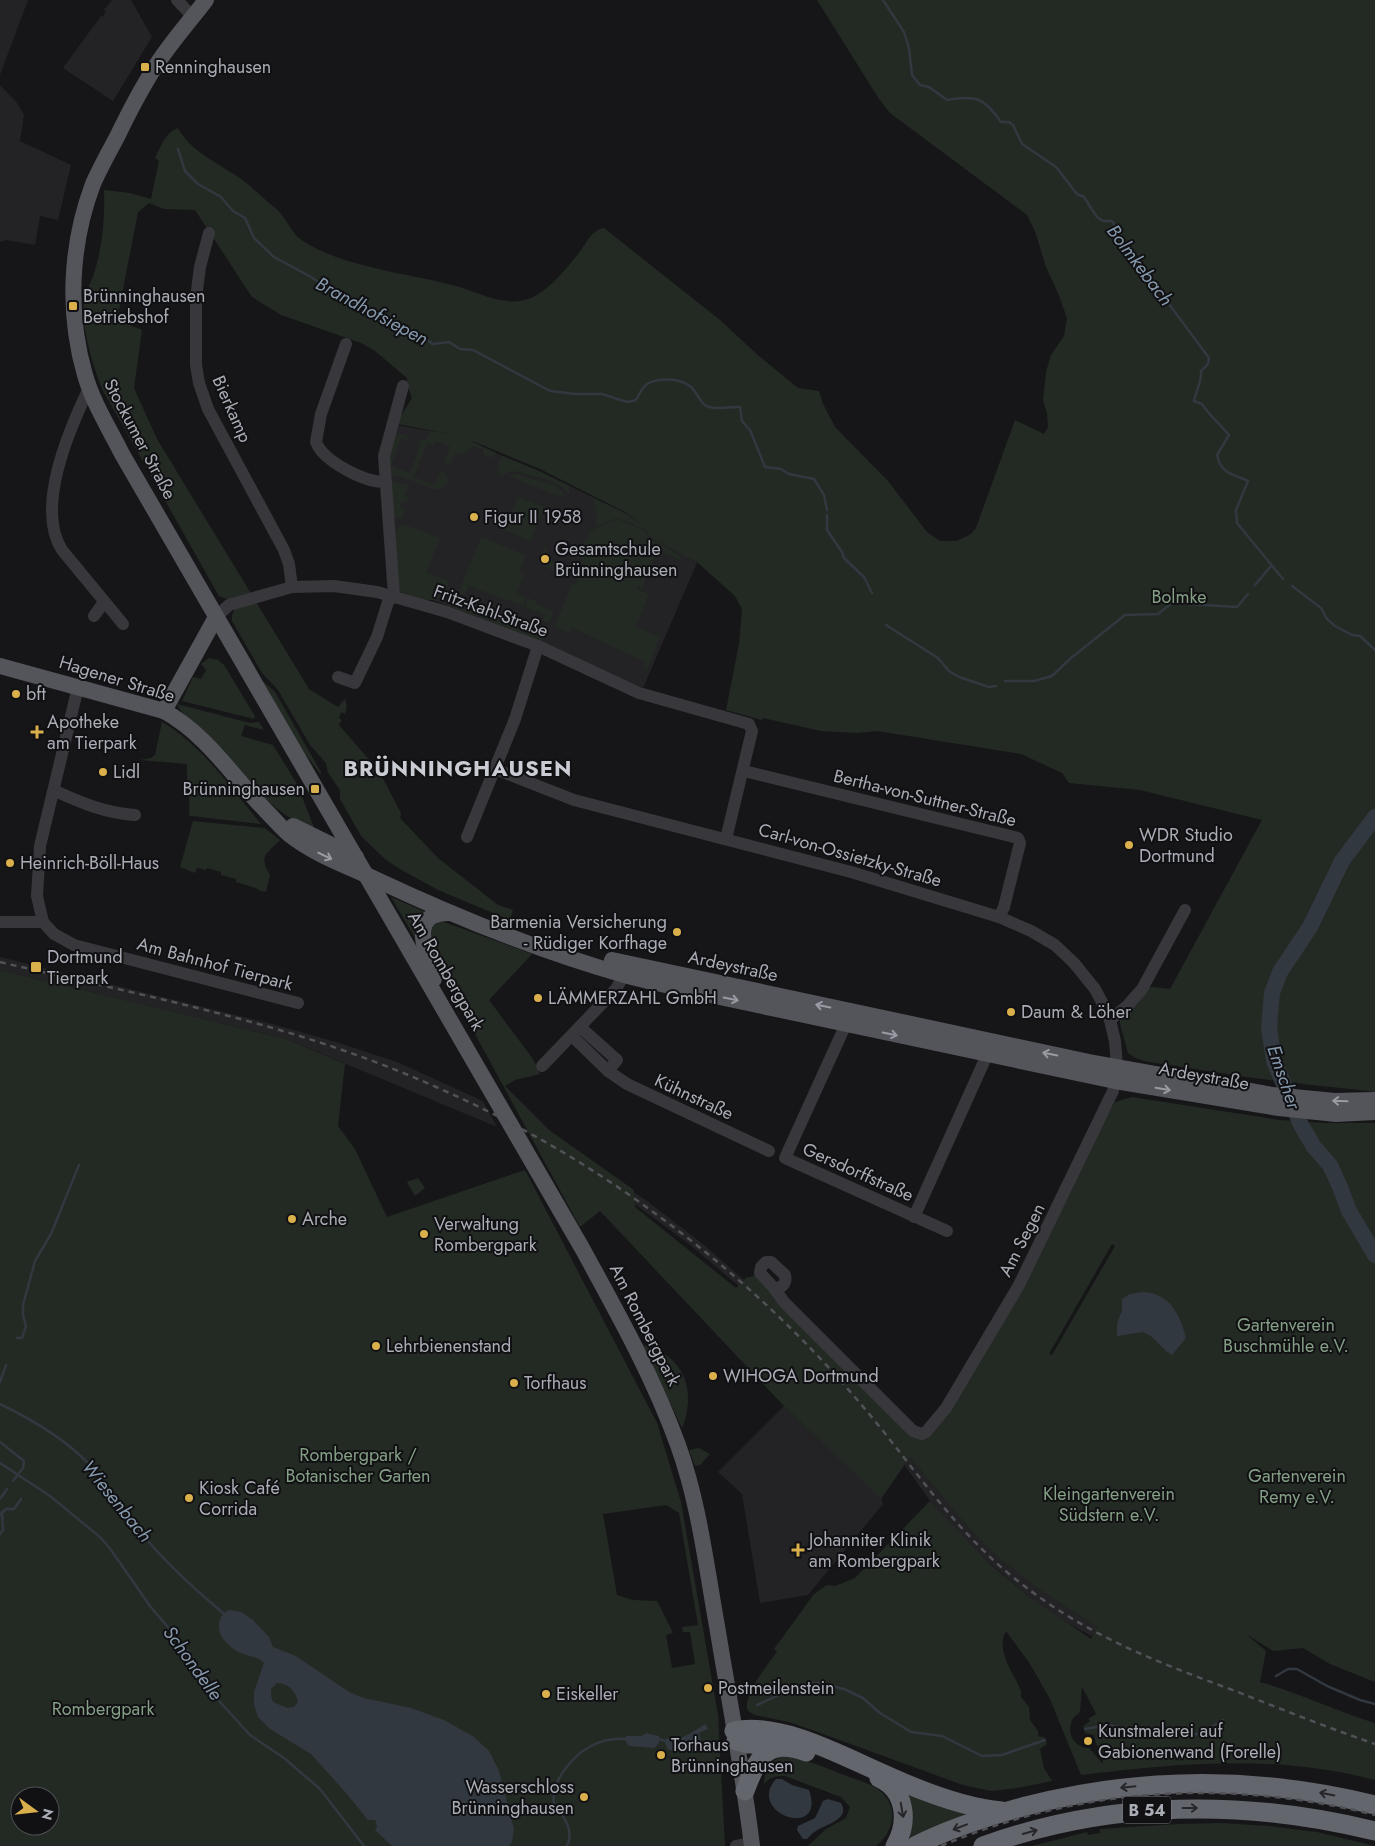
<svg xmlns="http://www.w3.org/2000/svg" width="1375" height="1846" viewBox="0 0 1375 1846" font-family="Jost,sans-serif">
<style>
.built{fill:#232225}
.green{fill:#232a24;fill-rule:evenodd}
.water{fill:#32383f;fill-rule:evenodd}
.lines{fill:none;stroke-linecap:round;stroke-linejoin:round}
.stream{stroke:#32383f;stroke-width:2.5}
.river{stroke:#32383f;stroke-width:16}
.minor{stroke:#38383c;stroke-width:12}
.major{stroke:#54555b;stroke-width:16}
.highway{stroke:#64666d;stroke-width:19}
.rail{stroke:#515257;stroke-width:2.5;stroke-dasharray:6 5;stroke-linecap:butt}
.oneway{stroke:#999ba4}
.oneway2{stroke:#26262a}
.poi-dot{fill:#dab04c;stroke:#111113;stroke-width:2}
.labels{text-anchor:middle;dominant-baseline:central;stroke-width:4;stroke-linejoin:round;paint-order:stroke}
.shield{fill:#111113;stroke:#7c7e85;stroke-width:1}
.shield-label{font-size:16px;font-weight:bold;fill:#aaadb6}
.poi-label{font-size:18px;fill:#aaadb6;stroke:#111113;text-anchor:start}
.street-label{font-size:18px;fill:#aaadb6;stroke:#111113}
.park-label{font-size:18px;fill:#849f86;stroke:#111113}
.water-label{font-size:19px;font-style:italic;fill:#8699ad;stroke:#111113}
.district-label{font-size:22px;font-weight:bold;letter-spacing:1px;fill:#caccd3;stroke:#111113}
</style>
<rect width="100%" height="100%" fill="#161618"/>
<g class="built">
<path d="M0 0H28L0 75Z"/>
<path d="M112 0H131L152 37 113 101 63 68 101 16 102 17 106 12 104 10Z"/>
<path d="M0 85 17 103 24 115 20 141 71 165 58 220 40 216 35 245 6 240 0 242Z"/>
<path d="M397 425 460 436 496 453 539 471 625 513 697 563 643 688 542 642 401 588 388 458Z"/>
<path d="M0 957 276 1025 336 1042 397 1062 483 1101 497 1127 286 1039 0 970Z"/>
<path d="M584 1159 647 1201 704 1245 760 1294 878 1418 939 1493 1000 1557 1060 1603 1098 1627 1104 1643 1060 1619 1028 1596 977 1552 930 1501 889 1443 740 1287 689 1244 621 1194Z"/>
<path d="M784 1406 881 1498 883 1504 808 1595 760 1603 742 1494 718 1472Z"/>
</g>
<g class="green">
<path d="M817 0H1375V1092C1346 1088 1316 1086 1287 1082 1250 1078 1213 1072 1176 1066 1162 1063 1139 1063 1128 1053L1120 1024V1018L1145 986 1170 989 1262 820 1140 790 1069 783 1062 773 1021 754 877 731 857 733 821 731 763 718 762 720 726 710 739 644 742 609 735 596 698 563 650 537 647 530 617 518 596 526 597 514 593 498 625 513 648 529 625 512 540 469 475 442 471 441 496 453 491 458 484 455 483 449 472 446 465 454 457 453 452 458 451 463 443 465 450 446 436 441 434 445 427 443 414 477 435 485 441 470C447 473 448 476 448 482L441 489H434L399 476 389 475 388 455 396 433 406 435 408 439 407 440 401 438 391 466 410 473 421 443 415 441 427 439 430 431 454 435 398 424 400 417 412 398 408 387 407 378 375 351 361 343 281 315 252 297 195 210 164 209 149 203 138 212 117 320 142 330 134 388 157 439 309 689 338 707 345 699C347 705 347 708 345 714L341 712 339 718 342 720 339 725 379 771 401 813 400 818 438 858 498 905 513 910 510 920 438 890 398 868 385 859 361 836 340 799V790L328 773 326 763 310 745 278 690 262 673 232 621V615L234 611 229 600 219 596 102 389C94 368 80 325 84 303 86 290 93 279 96 267 103 241 105 216 104 190L130 193 151 199 159 161 155 158C161 146 165 133 178 128 191 153 223 165 245 182 253 188 260 195 268 202 273 206 278 210 282 215 289 224 293 235 303 241 343 267 406 273 452 285 476 291 500 306 525 300 545 296 569 266 581 250 588 240 592 230 604 228L720 320 759 356 798 388 819 391 823 404 835 427 888 481 927 532 940 541H957L971 534 976 528 1015 420 1044 434 1048 427 1047 413 1043 400 1046 372 1051 355 1064 336 1067 318 1058 293 1046 267 1035 231 1027 215 890 113 879 99Z"/>
<path d="M502 456 539 471 570 486 569 494H568L562 487 549 480 514 471 506 473 503 476 498 472 497 467Z"/>
<path d="M516 474C523 476 530 479 536 480 549 483 557 484 565 495L557 496 509 476Z"/>
<path d="M389 480 409 485 405 495 409 497 406 503 402 502 400 507 405 510 402 518 392 517Z"/>
<path d="M518 497 544 507 531 541 504 530Z"/>
<path d="M617 519 646 531 649 539 660 543 681 557 680 560 657 551 642 588 638 586 637 589 649 594 636 627 660 637 647 670 644 669 646 662 572 628 569 634 555 626 572 584H576L583 566 579 549 589 536 590 531Z"/>
<path d="M405 525 409 526 440 538 426 572 449 581C448 585 447 590 445 593 436 608 410 595 398 591L395 533 397 529Z"/>
<path d="M481 537 526 555 519 572 524 574 517 593 526 597 523 606 469 586 465 595 460 593 459 591Z"/>
<path d="M544 547 547 548 545 554 549 557 562 574V577L538 562Z"/>
<path d="M457 597 463 598 461 607 537 636 539 631 544 632 545 634 542 642 453 607Z"/>
<path d="M528 598 536 601 535 604 554 611 549 623 543 621 545 615 525 607Z"/>
<path d="M209 658 218 660 224 665 255 716 254 719 182 701 193 677 201 679 206 670 201 664Z"/>
<path d="M263 681 275 692 321 772V775L300 747Z"/>
<path d="M177 704 250 723 259 722 264 730 245 725 241 736 273 745 297 784 317 835C294 821 273 808 255 789 237 771 222 749 204 731 196 722 181 716 177 704Z"/>
<path d="M162 722C203 746 231 788 261 824L191 816 189 815C191 798 186 781 187 764L140 760 151 758 155 755Z"/>
<path d="M193 821 265 828 280 840C267 854 258 855 270 875L266 892 258 890V889L236 882V879L221 875V872L207 868 206 870 197 868 195 873 180 867Z"/>
<path d="M391 897 430 914 421 948Z"/>
<path d="M439 922H444L532 954 489 1000 533 1059 540 1074 515 1080 505 1086 549 1130 634 1190 635 1207 736 1288 746 1278 757 1275 893 1417 930 1433 1115 1102 1132 1097 1280 1120 1324 1123H1375V1682L1330 1664 1303 1648 1273 1651 1246 1634 1266 1651 1260 1682C1299 1693 1336 1711 1375 1723V1780C1275 1754 1181 1763 1081 1775L1050 1699 1030 1664 1006 1631C995 1650 1013 1672 1021 1691V1697L1029 1707 1030 1720 1038 1731V1736L1044 1737 1047 1744 1040 1749 1044 1768 1052 1781 1017 1788 991 1791 963 1785 812 1730 789 1722 755 1715 748 1711C741 1697 768 1664 777 1652L774 1649 814 1594 827 1585 835 1586 855 1578 930 1501 991 1565 1028 1596 1091 1639 1097 1627C1064 1606 1030 1584 1000 1558 968 1529 937 1491 910 1457L881 1499 784 1406 600 1211 580 1227 450 988 430 938V928ZM1112 1244 1115 1246 1052 1355 1049 1354ZM1082 1687 1096 1714 1088 1719 1090 1721 1083 1726 1085 1733 1094 1735C1095 1745 1103 1754 1103 1764L1089 1748C1075 1748 1066 1734 1072 1721 1073 1717 1077 1715 1080 1712Z"/>
<path d="M0 970 286 1039 345 1064 338 1126 355 1149 387 1217 525 1170 657 1423 681 1502 718 1715 725 1846H0ZM666 1505 679 1513 698 1625 682 1627 683 1632H690L695 1664 672 1668 666 1635 673 1633 657 1601 633 1600 617 1595 603 1514ZM20 1796H50V1826H20Z"/>
<path d="M418 1178 425 1188 415 1196 407 1182Z"/>
<path d="M643 1345C684 1354 697 1392 682 1428Z"/>
<path d="M699 1448 710 1454 700 1465 695 1466 689 1450Z"/>
<path d="M782 1756C803 1758 824 1767 844 1775 854 1779 867 1782 876 1788 899 1802 896 1831 876 1846H808L826 1829 846 1818 850 1807 841 1797 785 1776C776 1776 770 1777 764 1784 764 1772 770 1761 782 1756Z"/>
<path d="M899 1785 974 1811 910 1838Z"/>
<path d="M1221 1823 1269 1826 1317 1832 1375 1846H1032L1087 1832 1088 1835 1100 1833V1829L1179 1824Z"/>
</g>
<g class="water">
<path d="M1142 1292C1170 1293 1180 1314 1186 1338L1172 1355C1161 1349 1155 1336 1143 1332L1117 1336V1323L1122 1311V1299L1130 1294Z"/>
<path d="M229 1610 241 1612 253 1620 269 1637 273 1647 296 1656 349 1692 364 1698 411 1708 444 1720 474 1737 489 1751 499 1771 514 1829 512 1842 509 1846H392L375 1830 377 1826 375 1820H368L347 1794 311 1754 270 1729 258 1717 254 1705V1692L264 1663C258 1656 251 1657 243 1654 233 1650 218 1638 219 1626 219 1618 222 1614 229 1610ZM277 1683C288 1683 296 1691 298 1702L294 1707 287 1708 273 1702 271 1696V1689Z"/>
<path d="M706 1724 708 1729 699 1733 701 1740 694 1752 668 1750 665 1743 666 1738C680 1743 694 1730 706 1724Z"/>
<path d="M646 1733 659 1736V1743L654 1748 629 1746 625 1740 626 1736H642Z"/>
<path d="M776 1779H782L792 1785 809 1790C827 1841 745 1814 776 1779Z"/>
<path d="M828 1799 841 1803C851 1819 825 1825 816 1831 812 1833 809 1837 807 1839H803L797 1830 798 1826 815 1818 823 1801Z"/>
</g>
<g class="lines">
<g class="stream">
<path d="M883 0 904 32 909 48 912 75 920 85 929 87 947 100C975 95 984 97 1001 122H1009L1013 125 1022 144 1056 167 1077 194 1084 197 1097 217 1103 221H1112L1132 254 1209 358 1208 364 1201 371C1202 381 1196 391 1194 401L1202 404C1210 416 1220 424 1229 435L1217 455C1221 474 1233 474 1248 481L1236 510 1237 523 1283 579"/>
<path d="M178 149 185 171 198 184 221 197 233 211 245 218 254 238 274 257 311 277 335 293 409 328 433 344 449 342 460 349 473 350 550 391 575 394H602L627 402 636 400C639 395 642 387 647 384 659 377 680 378 691 387 697 392 699 401 705 405 713 411 730 406 740 407L742 421 750 430 765 467 781 469 789 474 814 479 824 495 827 510"/>
<path d="M827 515V530L842 552 844 558 864 577 872 593"/>
<path d="M1255 585 1271 566"/>
<path d="M1292 586 1321 608 1327 619 1335 626 1352 635 1360 636 1375 650"/>
<path d="M886 625 938 658 949 671 959 677 989 687 996 686"/>
<path d="M1005 681H1034L1052 676 1071 658 1125 615 1158 614 1172 603 1237 607 1248 594"/>
<path d="M17 1338H22L26 1326 23 1315V1305L35 1261 51 1234 79 1165"/>
<path d="M0 1382 6 1365"/>
<path d="M0 1404C31 1419 61 1436 86 1461 104 1479 117 1501 132 1521 158 1556 190 1585 223 1613"/>
<path d="M0 1442 24 1461 23 1468 13 1481"/>
<path d="M0 1463 50 1496 100 1537 111 1550 150 1606 189 1652 211 1692 250 1735 284 1758 320 1789 364 1846"/>
<path d="M0 1499 7 1489"/>
<path d="M0 1515 6 1509H14L21 1499"/>
<path d="M0 1534 3 1530 2 1512"/>
<path d="M1276 1676 1288 1669H1297L1327 1686 1360 1700 1375 1704"/>
<path d="M757 1705 801 1685 819 1683 844 1689 863 1698 880 1713 911 1732 942 1736 982 1756 1002 1755 1045 1740"/>
<path d="M1085 1729 1108 1725 1130 1729 1156 1728 1179 1734H1198L1209 1729 1223 1720"/>
<path d="M656 1738 668 1742"/>
<path d="M567 1846C572 1835 569 1824 561 1814 558 1811 555 1809 554 1805 550 1782 572 1756 591 1746 602 1740 616 1738 628 1739"/>
</g>
<path class="river" d="M1375 817 1342 861 1310 927 1280 972 1272 993 1269 1028 1274 1061 1301 1125 1314 1147 1330 1165 1340 1187 1349 1211 1375 1255"/>
<g class="minor">
<path d="M177 0 193 17"/>
<path d="M209 233 200 267 196 298V365L199 383 208 409 284 550 289 564 292 587"/>
<path d="M346 344 321 414 316 442C323 461 365 483 386 482"/>
<path d="M89 388C69 430 35 508 62 550L123 624"/>
<path d="M94 616 104 602"/>
<path d="M216 617 229 605 292 587 334 586 377 592 447 612 538 646 639 693 749 724 752 731 726 839"/>
<path d="M338 677 355 683 377 637 388 602 394 596 384 456 403 386"/>
<path d="M78 687 40 846 37 896 43 922 54 934 74 945 298 1003"/>
<path d="M495 769 574 800 851 872 999 917 1031 931 1055 945 1074 963 1095 989 1104 1006 1110 1020 1115 1041 1117 1067 1113 1091 1019 1285 946 1408 926 1432 922 1434 913 1431 784 1302 774 1288C782 1289 787 1283 785 1275L771 1262H766L761 1267 760 1273 774 1288"/>
<path d="M744 771 1018 838 1020 843 1004 907 999 917"/>
<path d="M55 791C82 803 105 813 135 815"/>
<path d="M467 837 515 719 538 646"/>
<path d="M0 922H43"/>
<path d="M1110 1020 1128 1005 1142 989 1185 910"/>
<path d="M846 1024 785 1158 947 1231"/>
<path d="M580 1027 617 1060 608 1071"/>
<path d="M572 1036 608 1071 627 1084 769 1151"/>
<path d="M542 1066 616 989 624 975 626 966"/>
<path d="M914 1217 987 1055"/>
<path d="M736 1846 752 1843"/>
</g>
<g class="major">
<path d="M206 0C190 21 172 41 157 64 142 87 129 112 117 137 109 152 100 168 93 184 70 245 67 313 85 375 93 403 109 428 122 454L582 1248C617 1312 653 1376 678 1445 699 1503 706 1565 717 1626 729 1699 743 1772 752 1846"/>
<path d="M0 666 164 711C209 736 233 778 269 814 276 821 282 829 290 835 315 855 348 866 377 880 458 918 542 952 628 976 647 981 667 985 687 990L1115 1081 1279 1108 1336 1114 1375 1112"/>
<path d="M164 711 216 617"/>
<path d="M293 826 356 857"/>
<path d="M612 960 1089 1062 1272 1095 1335 1101 1375 1100"/>
<path d="M434 979C428 954 405 912 451 913"/>
</g>
<g class="highway">
<path d="M734 1731C780 1721 844 1757 886 1775 919 1790 966 1808 1002 1811"/>
<path d="M736 1741 749 1744 780 1745"/>
<path d="M879 1778C906 1790 909 1822 895 1846"/>
<path d="M745 1791C757 1758 767 1737 806 1752"/>
<path d="M915 1846C950 1828 989 1816 1026 1806 1143 1776 1258 1776 1375 1805"/>
<path d="M983 1846C1110 1800 1245 1799 1375 1831"/>
</g>
<g class="rail">
<path d="M0 962C97 985 197 1005 293 1034 419 1072 542 1131 649 1209 724 1263 793 1325 853 1395 905 1454 947 1522 1008 1573 1080 1633 1151 1660 1238 1692 1283 1710 1329 1728 1375 1744"/>
<path d="M941 1846C1080 1787 1229 1778 1375 1815"/>
</g>
</g>
<defs><path id="oneway-shaft" d="M-6 0H5M1.5-3L5.5 0L1.5 3" fill="none" stroke-width="1.6" stroke-linecap="round" stroke-linejoin="round" transform="scale(1.25)"/></defs>
<g class="oneway">
<use href="#oneway-shaft" transform="translate(325 856) rotate(26)"/>
<use href="#oneway-shaft" transform="translate(731 999) rotate(12)"/>
<use href="#oneway-shaft" transform="translate(823 1006) rotate(-168)"/>
<use href="#oneway-shaft" transform="translate(890 1034) rotate(12)"/>
<use href="#oneway-shaft" transform="translate(1050 1054) rotate(-169)"/>
<use href="#oneway-shaft" transform="translate(1163 1089) rotate(10)"/>
<use href="#oneway-shaft" transform="translate(1340 1101) rotate(-178)"/>
</g>
<g class="oneway2">
<use href="#oneway-shaft" transform="translate(1128 1787) rotate(174)"/>
<use href="#oneway-shaft" transform="translate(1327 1794) rotate(-169)"/>
<use href="#oneway-shaft" transform="translate(1190 1808)"/>
<use href="#oneway-shaft" transform="translate(902 1810) rotate(80)"/>
<use href="#oneway-shaft" transform="translate(960 1827) rotate(159)"/>
<use href="#oneway-shaft" transform="translate(1030 1832) rotate(-16)"/>
</g>
<g class="poi-dot">
<rect x="140" y="62" width="10" height="10" rx="2.5"/>
<rect x="68" y="301" width="10" height="10" rx="2.5"/>
<circle cx="474" cy="517" r="5"/>
<circle cx="545" cy="559" r="5"/>
<circle cx="16" cy="694" r="5"/>
<path d="M34.5 724.5h5v5h5v5h-5v5h-5v-5h-5v-5h5z"/>
<circle cx="103" cy="772" r="5"/>
<rect x="310" y="784" width="10" height="10" rx="2.5"/>
<circle cx="1129" cy="845" r="5"/>
<circle cx="10" cy="863" r="5"/>
<circle cx="677" cy="932" r="5"/>
<rect x="30" y="961" width="12" height="12" rx="2.5"/>
<circle cx="538" cy="998" r="5"/>
<circle cx="1011" cy="1012" r="5"/>
<circle cx="292" cy="1219" r="5"/>
<circle cx="424" cy="1234" r="5"/>
<circle cx="376" cy="1346" r="5"/>
<circle cx="713" cy="1376" r="5"/>
<circle cx="514" cy="1383" r="5"/>
<circle cx="189" cy="1498" r="5"/>
<path d="M795.5 1542.5h5v5h5v5h-5v5h-5v-5h-5v-5h5z"/>
<circle cx="708" cy="1688" r="5"/>
<circle cx="546" cy="1694" r="5"/>
<circle cx="1088" cy="1741" r="5"/>
<circle cx="661" cy="1755" r="5"/>
<circle cx="584" cy="1797" r="5"/>
</g>
<g class="labels">
<rect class="shield" x="1123" y="1796.5" width="48" height="27" rx="4"/>
<g class="shield-label">
<text x="1147" y="1810">B 54</text>
</g>
<g class="poi-label">
<text x="155" y="67">Renninghausen</text>
<text x="83" y="296">Brünninghausen<tspan x="83" dy="21">Betriebshof</tspan></text>
<text x="484" y="517">Figur II 1958</text>
<text x="555" y="549">Gesamtschule<tspan x="555" dy="21">Brünninghausen</tspan></text>
<text x="26" y="694">bft</text>
<text x="47" y="722">Apotheke<tspan x="47" dy="21">am Tierpark</tspan></text>
<text x="113" y="772">Lidl</text>
<text x="305" y="789" text-anchor="end">Brünninghausen</text>
<text x="1139" y="835">WDR Studio<tspan x="1139" dy="21">Dortmund</tspan></text>
<text x="20" y="863">Heinrich-Böll-Haus</text>
<text x="667" y="922" text-anchor="end">Barmenia Versicherung<tspan x="667" dy="21">- Rüdiger Korfhage</tspan></text>
<text x="47" y="957">Dortmund<tspan x="47" dy="21">Tierpark</tspan></text>
<text x="548" y="998">LÄMMERZAHL GmbH</text>
<text x="1021" y="1012">Daum &amp; Löher</text>
<text x="302" y="1219">Arche</text>
<text x="434" y="1224">Verwaltung<tspan x="434" dy="21">Rombergpark</tspan></text>
<text x="386" y="1346">Lehrbienenstand</text>
<text x="723" y="1376">WIHOGA Dortmund</text>
<text x="524" y="1383">Torfhaus</text>
<text x="199" y="1488">Kiosk Café<tspan x="199" dy="21">Corrida</tspan></text>
<text x="809" y="1540">Johanniter Klinik<tspan x="809" dy="21">am Rombergpark</tspan></text>
<text x="718" y="1688">Postmeilenstein</text>
<text x="556" y="1694">Eiskeller</text>
<text x="1098" y="1731">Kunstmalerei auf<tspan x="1098" dy="21">Gabionenwand (Forelle)</tspan></text>
<text x="671" y="1745">Torhaus<tspan x="671" dy="21">Brünninghausen</tspan></text>
<text x="574" y="1787" text-anchor="end">Wasserschloss<tspan x="574" dy="21">Brünninghausen</tspan></text>
</g>
<g class="street-label">
<text transform="translate(232 409) rotate(66)">Bierkamp</text>
<text transform="translate(140 439) rotate(62)">Stockumer Straße</text>
<text transform="translate(491 611) rotate(20)">Fritz-Kahl-Straße</text>
<text transform="translate(117 679) rotate(17)">Hagener Straße</text>
<text transform="translate(925 798) rotate(14)">Bertha-von-Suttner-Straße</text>
<text transform="translate(850 855) rotate(16)">Carl-von-Ossietzky-Straße</text>
<text transform="translate(215 964) rotate(15)">Am Bahnhof Tierpark</text>
<text transform="translate(733 966) rotate(12)">Ardeystraße</text>
<text transform="translate(446 971) rotate(60)">Am Rombergpark</text>
<text transform="translate(1204 1076) rotate(10)">Ardeystraße</text>
<text transform="translate(694 1097) rotate(25)">Kühnstraße</text>
<text transform="translate(858 1172) rotate(24)">Gersdorffstraße</text>
<text transform="translate(1022 1240) rotate(-63)">Am Segen</text>
<text transform="translate(645 1325) rotate(63)">Am Rombergpark</text>
</g>
<g class="park-label">
<text x="1179" y="597">Bolmke</text>
<text x="1286" y="1325">Gartenverein<tspan x="1286" dy="21">Buschmühle e.V.</tspan></text>
<text x="358" y="1455">Rombergpark /<tspan x="358" dy="21">Botanischer Garten</tspan></text>
<text x="1297" y="1476">Gartenverein<tspan x="1297" dy="21">Remy e.V.</tspan></text>
<text x="1109" y="1494">Kleingartenverein<tspan x="1109" dy="21">Südstern e.V.</tspan></text>
<text x="103" y="1709">Rombergpark</text>
</g>
<g class="water-label">
<text transform="translate(1140 265) rotate(53)">Bolmkebach</text>
<text transform="translate(372 311) rotate(28)">Brandhofsiepen</text>
<text transform="translate(1284 1077) rotate(71)">Emscher</text>
<text transform="translate(117 1501) rotate(51)">Wiesenbach</text>
<text transform="translate(193 1663) rotate(54)">Schondelle</text>
</g>
<g class="district-label">
<text x="458" y="768">BRÜNNINGHAUSEN</text>
</g>
</g>
<g transform="translate(35 1811) rotate(105)"><circle r="24" fill="#111113" stroke="#4e4f54"/>
<path d="M0-4L9 19L0 12L-9 19Z" fill="#dab04c"/>
<text y="-8" font-size="14" font-weight="bold" text-anchor="middle" fill="#aaadb6">N</text>
</g>
</svg>
